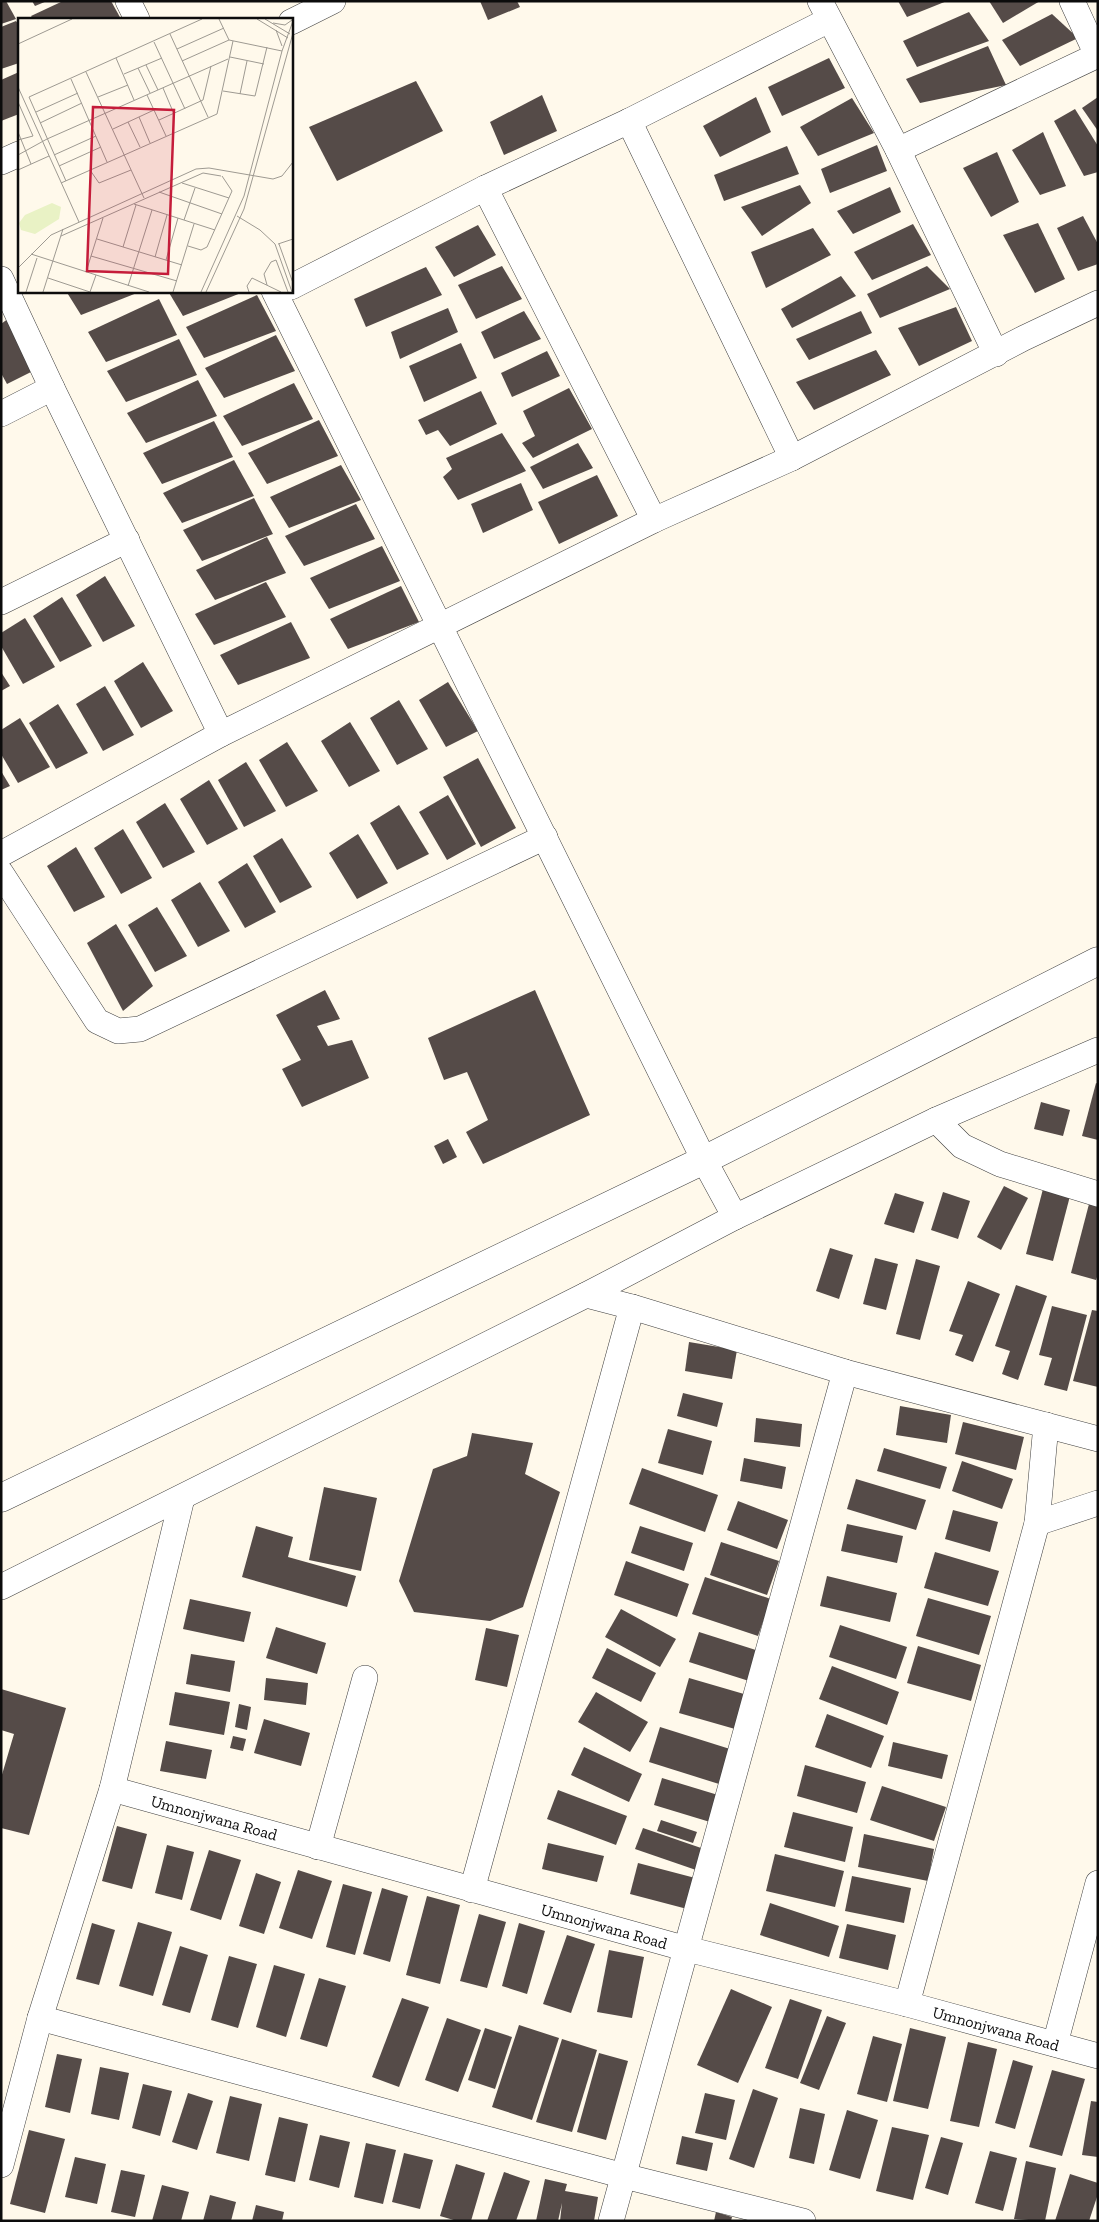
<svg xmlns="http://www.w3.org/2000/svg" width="1099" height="2222" viewBox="0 0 1099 2222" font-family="'Zilla Slab',serif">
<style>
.building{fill:#554b48}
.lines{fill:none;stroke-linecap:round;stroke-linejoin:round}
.minor-casing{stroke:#3f3f3f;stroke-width:26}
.tertiary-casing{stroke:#3f3f3f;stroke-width:29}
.minor{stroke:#fff;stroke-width:25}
.tertiary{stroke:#fff;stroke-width:28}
.labels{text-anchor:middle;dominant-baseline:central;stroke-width:5;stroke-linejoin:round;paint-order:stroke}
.street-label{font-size:16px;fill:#0c0c0c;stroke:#fff}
.inset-road{fill:none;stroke:#9e9a92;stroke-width:1}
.view{fill:#c51c3a;fill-opacity:0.15;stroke:#c51c3a;stroke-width:2.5}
.inset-edge{fill:none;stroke:#0c0c0c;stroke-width:2.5}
</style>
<rect width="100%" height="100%" fill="#fff9eb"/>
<g class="building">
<path d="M1 1H6L16 19 1 24Z"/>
<path d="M32 1H47L35 6Z"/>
<path d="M63 1H111L121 19H33L31 16Z"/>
<path d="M480 1H517L520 7 488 20Z"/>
<path d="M898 1H947L907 17Z"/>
<path d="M989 1H1040L1003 23Z"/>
<path d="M969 12 989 41 917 67 903 41Z"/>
<path d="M1052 14 1078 38 1020 66 1002 40Z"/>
<path d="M16 21 19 25V63L1 69V27Z"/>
<path d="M988 46 1006 85 920 103 906 79Z"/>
<path d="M829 58 845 88 782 116 768 87Z"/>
<path d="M19 72V114L1 121V80Z"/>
<path d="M416 81 443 131 337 181 309 127Z"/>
<path d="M542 95 557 131 504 155 490 122Z"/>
<path d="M756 97 771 132 720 157 703 126Z"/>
<path d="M1098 97V131L1082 108Z"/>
<path d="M852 98 874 133 818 156 800 127Z"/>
<path d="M1075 109 1098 146V172L1084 176 1054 121Z"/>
<path d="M1043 132 1066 186 1040 195 1012 150Z"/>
<path d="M877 145 887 171 830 193 821 169Z"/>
<path d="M787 146 799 174 724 201 714 175Z"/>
<path d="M997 152 1019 202 991 217 963 168Z"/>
<path d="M800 185 811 203 762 236 741 207Z"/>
<path d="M890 187 901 212 853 234 837 211Z"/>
<path d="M1083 216 1098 244V264L1078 271 1057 228Z"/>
<path d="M1038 223 1065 279 1035 293 1003 235Z"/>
<path d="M913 224 931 255 872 280 854 252Z"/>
<path d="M478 225 496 255 454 277 435 247Z"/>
<path d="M813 228 831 255 766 288 751 252Z"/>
<path d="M502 266 522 299 476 319 458 285Z"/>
<path d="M927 266 950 289 880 318 867 294Z"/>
<path d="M426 267 442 295 366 327 354 299Z"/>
<path d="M841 276 856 296 792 328 781 309Z"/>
<path d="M66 291H142L81 315Z"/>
<path d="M168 291H246L183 316Z"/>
<path d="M257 295 276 331 204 358 186 327Z"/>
<path d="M159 299 177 335 106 362 88 332Z"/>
<path d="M956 307 972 341 919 366 898 328Z"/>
<path d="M448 308 458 332 400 359 391 332Z"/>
<path d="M524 311 541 339 494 359 481 332Z"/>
<path d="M861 311 872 333 809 360 796 339Z"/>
<path d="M9 318 39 368 7 384 1 373V324Z"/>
<path d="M276 335 295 371 224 398 205 368Z"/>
<path d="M179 339 197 375 126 402 107 371Z"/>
<path d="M461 343 477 378 424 402 409 366Z"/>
<path d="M876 350 891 375 814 410 796 382Z"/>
<path d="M547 351 560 376 512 397 501 373Z"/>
<path d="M198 380 217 416 146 443 127 413Z"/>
<path d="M294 383 313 419 242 446 223 416Z"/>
<path d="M569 388 592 429 533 458 522 443 535 436 523 411Z"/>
<path d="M481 391 497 424 450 446 438 430 426 435 418 420Z"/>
<path d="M319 420 338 456 267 484 248 453Z"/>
<path d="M214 421 233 457 162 484 143 453Z"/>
<path d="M502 433 526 471 458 500 443 477 452 469 446 458Z"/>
<path d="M578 443 593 468 543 489 530 467Z"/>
<path d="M234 460 254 496 182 523 163 493Z"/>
<path d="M341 465 361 500 289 528 270 497Z"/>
<path d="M597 475 618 516 559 544 538 502Z"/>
<path d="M521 483 533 510 483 533 471 504Z"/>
<path d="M254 498 273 534 202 561 183 530Z"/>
<path d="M356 504 375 539 304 566 285 536Z"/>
<path d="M267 537 286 573 215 600 196 570Z"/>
<path d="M382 546 400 581 329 609 310 578Z"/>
<path d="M105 576 135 626 103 642 76 595Z"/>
<path d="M266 582 286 617 214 645 195 614Z"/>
<path d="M401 586 419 622 348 649 330 619Z"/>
<path d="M62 597 92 646 60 662 33 616Z"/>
<path d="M25 618 55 667 23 684 1 646V633Z"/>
<path d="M291 622 310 658 238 685 220 655Z"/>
<path d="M143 662 173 711 141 728 114 681Z"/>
<path d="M1 672 10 686 1 691Z"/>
<path d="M448 682 478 731 446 747 419 700Z"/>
<path d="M105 686 134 735 103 751 76 704Z"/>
<path d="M399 700 428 749 397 765 370 718Z"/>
<path d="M58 704 88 753 56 769 29 723Z"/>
<path d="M20 718 50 767 18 783 1 754V730Z"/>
<path d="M350 722 380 771 349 787 321 741Z"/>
<path d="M287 742 318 791 286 807 259 760Z"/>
<path d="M478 758 516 828 481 847 443 777Z"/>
<path d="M246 762 276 811 244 827 218 780Z"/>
<path d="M1 771 10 786 1 790Z"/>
<path d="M209 780 238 829 207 845 180 799Z"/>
<path d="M448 795 476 844 447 860 419 812Z"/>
<path d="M165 803 195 852 163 868 136 822Z"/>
<path d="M399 805 429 854 397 870 370 823Z"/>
<path d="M123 829 152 878 121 894 94 848Z"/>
<path d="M358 834 388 883 357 899 329 853Z"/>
<path d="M282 838 312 887 280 903 253 856Z"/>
<path d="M76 847 105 897 74 912 47 866Z"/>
<path d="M247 863 276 912 245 928 218 882Z"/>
<path d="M200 882 230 931 198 947 171 900Z"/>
<path d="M157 907 187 956 155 972 128 925Z"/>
<path d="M116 924 153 986 123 1011 87 943Z"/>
<path d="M325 990 340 1019 317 1026 328 1046 352 1040 369 1078 302 1107 282 1069 301 1060 276 1015Z"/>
<path d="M535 990 590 1115 483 1164 466 1132 488 1120 467 1072 444 1080 428 1038Z"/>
<path d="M1096 1083 1098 1084V1140L1082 1136Z"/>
<path d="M1041 1102 1070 1110 1063 1136 1034 1129Z"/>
<path d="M448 1139 457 1157 443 1164 434 1146Z"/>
<path d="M1004 1186 1028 1198 1001 1250 977 1237Z"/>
<path d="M1043 1189 1070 1196 1053 1261 1026 1254Z"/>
<path d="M943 1192 970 1201 958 1239 931 1230Z"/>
<path d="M895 1193 924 1202 914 1233 884 1224Z"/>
<path d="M1089 1204 1098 1206V1274L1096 1280 1071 1273Z"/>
<path d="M830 1248 853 1255 839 1299 816 1291Z"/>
<path d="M875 1258 898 1264 886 1310 863 1304Z"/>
<path d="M916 1259 940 1266 920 1340 896 1334Z"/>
<path d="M968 1281 1000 1294 973 1362 955 1355 963 1335 949 1331Z"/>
<path d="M1016 1285 1047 1296 1018 1380 1002 1374 1010 1351 995 1346Z"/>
<path d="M1052 1306 1087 1315 1067 1391 1044 1385 1052 1358 1039 1355Z"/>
<path d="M1092 1310 1098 1311V1387L1073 1381Z"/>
<path d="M689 1342 737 1350 732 1379 685 1371Z"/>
<path d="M683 1393 723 1403 717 1427 677 1416Z"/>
<path d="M900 1406 951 1415 947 1443 896 1435Z"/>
<path d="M756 1418 802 1424 800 1447 754 1442Z"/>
<path d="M963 1422 1024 1437 1016 1470 955 1454Z"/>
<path d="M668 1429 712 1441 703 1475 658 1463Z"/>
<path d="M472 1433 533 1443 525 1474 560 1492 523 1607 490 1621 414 1612 399 1581 433 1469 467 1456Z"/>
<path d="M884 1448 947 1467 940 1489 877 1471Z"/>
<path d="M744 1458 786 1467 782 1489 740 1481Z"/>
<path d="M962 1461 1013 1479 1002 1509 952 1491Z"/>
<path d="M642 1468 718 1495 705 1532 629 1504Z"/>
<path d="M856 1479 926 1500 916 1530 847 1509Z"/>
<path d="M324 1487 377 1498 361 1571 309 1560Z"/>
<path d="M738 1501 788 1520 777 1549 727 1530Z"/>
<path d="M953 1510 998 1522 990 1552 945 1539Z"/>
<path d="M847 1524 903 1536 897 1563 841 1551Z"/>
<path d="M256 1526 293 1537 288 1557 356 1576 347 1607 242 1577Z"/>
<path d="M640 1526 693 1543 684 1571 631 1553Z"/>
<path d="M721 1542 779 1561 767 1595 710 1575Z"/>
<path d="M935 1552 999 1571 988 1606 924 1588Z"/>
<path d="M626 1561 689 1584 677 1617 614 1595Z"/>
<path d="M827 1576 897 1593 890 1622 820 1606Z"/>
<path d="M705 1577 771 1599 758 1636 692 1614Z"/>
<path d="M928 1598 991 1616 979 1655 916 1636Z"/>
<path d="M190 1599 251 1612 244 1642 183 1629Z"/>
<path d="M621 1609 676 1639 660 1667 605 1637Z"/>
<path d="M840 1625 907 1647 896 1679 829 1657Z"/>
<path d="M276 1627 326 1643 317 1674 266 1658Z"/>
<path d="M486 1628 519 1635 507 1687 475 1680Z"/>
<path d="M699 1632 759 1651 749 1681 689 1662Z"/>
<path d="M918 1646 981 1665 971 1701 907 1683Z"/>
<path d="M607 1648 656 1673 641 1702 592 1678Z"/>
<path d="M191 1654 235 1661 230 1692 186 1684Z"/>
<path d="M832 1666 899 1692 887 1725 819 1699Z"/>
<path d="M266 1678 308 1683 306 1705 264 1700Z"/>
<path d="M689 1678 744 1694 735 1729 679 1713Z"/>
<path d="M1 1689 66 1708 29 1835 1 1828V1778L14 1734 1 1730Z"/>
<path d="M175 1692 230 1702 224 1735 169 1725Z"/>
<path d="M596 1692 648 1722 630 1752 578 1722Z"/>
<path d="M239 1704 251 1707 247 1730 235 1727Z"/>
<path d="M827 1714 884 1736 871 1768 815 1747Z"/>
<path d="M264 1719 310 1733 301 1766 254 1753Z"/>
<path d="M660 1727 730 1749 719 1784 649 1762Z"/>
<path d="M233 1736 246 1739 243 1751 230 1748Z"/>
<path d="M166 1741 212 1750 206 1779 160 1771Z"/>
<path d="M893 1742 948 1755 942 1779 888 1766Z"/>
<path d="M584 1747 642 1774 629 1802 571 1775Z"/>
<path d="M805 1765 866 1782 857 1813 797 1796Z"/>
<path d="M662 1778 718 1795 710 1822 654 1805Z"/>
<path d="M882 1786 946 1807 934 1841 870 1820Z"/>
<path d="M558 1790 627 1816 616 1845 547 1819Z"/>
<path d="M793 1812 853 1827 845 1862 784 1847Z"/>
<path d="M661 1820 697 1832 693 1843 657 1831Z"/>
<path d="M117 1826 147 1834 132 1889 102 1881Z"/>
<path d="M643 1828 704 1849 696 1870 635 1849Z"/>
<path d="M864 1834 934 1849 928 1881 858 1867Z"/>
<path d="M548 1843 604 1856 597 1882 542 1869Z"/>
<path d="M167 1845 194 1852 182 1900 155 1893Z"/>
<path d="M209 1850 241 1860 221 1920 190 1910Z"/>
<path d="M775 1854 844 1871 835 1907 766 1891Z"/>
<path d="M638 1863 699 1879 691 1910 630 1894Z"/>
<path d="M298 1870 332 1881 312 1939 279 1928Z"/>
<path d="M256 1873 281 1882 264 1934 239 1926Z"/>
<path d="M852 1876 911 1888 904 1923 845 1911Z"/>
<path d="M343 1884 372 1892 355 1955 326 1947Z"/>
<path d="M382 1888 408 1896 390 1962 363 1954Z"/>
<path d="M427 1896 460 1905 440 1984 406 1975Z"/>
<path d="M770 1903 839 1926 829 1957 760 1935Z"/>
<path d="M479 1914 506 1922 487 1988 460 1981Z"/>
<path d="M138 1922 172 1932 153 1996 119 1986Z"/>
<path d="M92 1923 115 1930 99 1985 76 1979Z"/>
<path d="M519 1923 545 1931 527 1994 502 1986Z"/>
<path d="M847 1924 896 1935 888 1970 839 1958Z"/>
<path d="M567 1935 595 1944 571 2013 543 2004Z"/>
<path d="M180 1946 208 1955 190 2013 162 2005Z"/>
<path d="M609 1950 644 1957 632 2018 597 2012Z"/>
<path d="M229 1956 257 1964 238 2028 211 2020Z"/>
<path d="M274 1965 305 1974 286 2037 256 2027Z"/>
<path d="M319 1978 346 1986 327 2047 300 2039Z"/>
<path d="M731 1989 772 2007 738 2083 697 2065Z"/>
<path d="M402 1998 429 2007 399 2087 372 2077Z"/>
<path d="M790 1999 822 2010 798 2079 765 2068Z"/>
<path d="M827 2016 846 2023 819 2090 800 2083Z"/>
<path d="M447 2018 481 2030 458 2092 425 2080Z"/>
<path d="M519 2025 559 2038 532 2120 492 2107Z"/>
<path d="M485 2028 512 2037 495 2089 468 2080Z"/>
<path d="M910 2028 946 2037 928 2109 893 2101Z"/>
<path d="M873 2036 902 2044 887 2102 857 2094Z"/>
<path d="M562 2039 597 2050 572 2132 536 2122Z"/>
<path d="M968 2042 997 2049 979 2127 950 2121Z"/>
<path d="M599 2053 628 2061 606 2140 577 2132Z"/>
<path d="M57 2054 82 2059 70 2113 45 2107Z"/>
<path d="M1013 2060 1033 2066 1015 2129 995 2123Z"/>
<path d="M100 2067 129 2073 119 2120 91 2114Z"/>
<path d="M1052 2070 1085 2079 1062 2156 1029 2147Z"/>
<path d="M143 2084 172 2091 160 2136 132 2128Z"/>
<path d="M753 2089 778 2098 754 2168 729 2159Z"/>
<path d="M188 2093 213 2101 197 2150 172 2142Z"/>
<path d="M705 2093 735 2100 726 2140 695 2133Z"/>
<path d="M230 2096 262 2104 249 2161 216 2153Z"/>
<path d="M1091 2101 1098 2102V2157L1082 2155Z"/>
<path d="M800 2108 825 2114 814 2164 789 2158Z"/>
<path d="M847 2110 878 2120 860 2179 829 2170Z"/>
<path d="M279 2117 308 2124 295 2182 265 2175Z"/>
<path d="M892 2127 929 2135 913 2200 876 2191Z"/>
<path d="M29 2130 65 2139 45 2213 10 2204Z"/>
<path d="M320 2135 350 2142 339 2188 309 2180Z"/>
<path d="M682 2136 713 2143 707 2171 676 2164Z"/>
<path d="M941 2137 963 2143 948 2195 925 2188Z"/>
<path d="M366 2143 396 2150 383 2204 354 2197Z"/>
<path d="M990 2151 1017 2158 1003 2211 975 2203Z"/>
<path d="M404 2153 433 2160 420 2209 392 2202Z"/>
<path d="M75 2157 106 2164 97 2204 65 2197Z"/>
<path d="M1026 2161 1056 2168 1045 2221 1014 2219Z"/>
<path d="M456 2164 485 2173 471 2221H457L440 2216Z"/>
<path d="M121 2170 145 2175 135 2217 111 2212Z"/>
<path d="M504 2172 530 2181 516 2221H487Z"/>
<path d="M1070 2174 1098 2183V2194L1089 2221H1055Z"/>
<path d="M545 2179 567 2184 565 2191 598 2197 594 2221H560L562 2203 558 2221H536Z"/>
<path d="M162 2185 189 2192 181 2221H152Z"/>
<path d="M210 2195 236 2202 231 2221H203Z"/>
<path d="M256 2205 284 2212 282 2221H252Z"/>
<path d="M716 2212 732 2217 731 2221H714Z"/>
</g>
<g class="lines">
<g class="minor-casing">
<g id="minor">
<path d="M128 1 137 19"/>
<path d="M820 1 898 150 996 354"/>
<path d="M1072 1 1097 55"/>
<path d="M291 22 333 1"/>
<path d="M629 121 792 458"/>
<path d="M898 150 1098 55"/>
<path d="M1 162 19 154"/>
<path d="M485 188 654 520"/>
<path d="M1 279 52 388 221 734"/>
<path d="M291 287 485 188 629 121 829 20"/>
<path d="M274 291 704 1160 735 1217"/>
<path d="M1 414 52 388"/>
<path d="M1 602 127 540"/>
<path d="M1 854 221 734 654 520 792 458 1024 338 1098 303"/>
<path d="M1 873 97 1021 118 1031 140 1029 545 837"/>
<path d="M936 1120 962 1146 1000 1164 1098 1194"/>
<path d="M586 1295 632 1307 845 1372 1098 1439"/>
<path d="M1037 1523 1098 1503"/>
<path d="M1 1587 586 1295 735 1217 936 1120 1098 1050"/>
<path id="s1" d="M112 1789 687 1949 907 2004 1098 2056"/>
<path d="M318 1847 365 1678"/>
<path d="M472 1890 632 1307"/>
<path d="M907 2004 1037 1523 1046 1425"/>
<path d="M40 2018 624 2176 803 2221"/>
<path d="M1055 2044 1098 1883"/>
<path d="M1 2165 40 2018 112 1789 182 1498"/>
<path d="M611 2221 845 1372"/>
</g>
</g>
<g class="tertiary-casing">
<path id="tertiary" d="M1 1498 704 1160 1098 961"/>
</g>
<use href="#minor" class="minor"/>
<use href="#tertiary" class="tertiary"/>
</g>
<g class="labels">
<g class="street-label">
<text stroke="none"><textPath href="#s1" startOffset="106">Umnonjwana Road</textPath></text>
<text stroke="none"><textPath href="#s1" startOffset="511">Umnonjwana Road</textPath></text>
<text stroke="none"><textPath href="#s1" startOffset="916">Umnonjwana Road</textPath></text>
</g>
</g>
<g transform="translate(18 18)">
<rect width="275" height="275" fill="#fff9eb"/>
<path d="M34 185 43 189 41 201 17 216 3 212 1 205 7 197Z" fill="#e9f2c5"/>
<path class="inset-road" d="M201 1 211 22M239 1 270 20M247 1 272 16M255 5 267 7 274 2M258 12 264 28M152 16 190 99M136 24 167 91M0 26 54 1M159 31 206 10M212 39 246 46M98 40 116 82M164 43 211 22 264 33M128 47 140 72M120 50 132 75M68 54 126 180M106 56 144 40M53 61 89 144M0 69 61 204M145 70 156 96M205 73 237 78 249 29M222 76 229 43M129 77 148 118M80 79 110 67M0 84 15 118 0 122M18 94 60 75M121 99 132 125M141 102 185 82 193 48M110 104 122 129M22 105 64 85M95 111 136 92M0 114 13 146M0 137 29 121 210 41M36 137 78 118M41 148 83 129M0 152 31 138M72 152 81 165 113 152M48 163 11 79 184 1M43 165 199 96 215 23M164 165 211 180M141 174 204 196M116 186 197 212M219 198 242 212 257 226 274 274M166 202 177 170M43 218 185 155 203 158M79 221 164 247M260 226 275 221M261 226 275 265M170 228 183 232 189 229 214 173 204 158M105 229 118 187M13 236 131 274M73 238 159 263M137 239 149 197M148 242 160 200M0 250 33 217 178 151 191 150 255 161 264 158 275 144M68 254 85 200M30 260 72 274M249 267 246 256 253 244 258 242 270 274M110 268 134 192M8 274 19 240M25 274 45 211M72 274 78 257M155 274 176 206M183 274 226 178 264 33 275 3M188 274 226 191 275 15M231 274 229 268 234 260 263 274"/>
<path class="view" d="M75 89 156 92 150 256 69 253Z"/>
<rect width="275" height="275" class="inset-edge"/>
</g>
<rect width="1099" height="2222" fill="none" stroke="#0c0c0c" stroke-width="5"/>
</svg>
